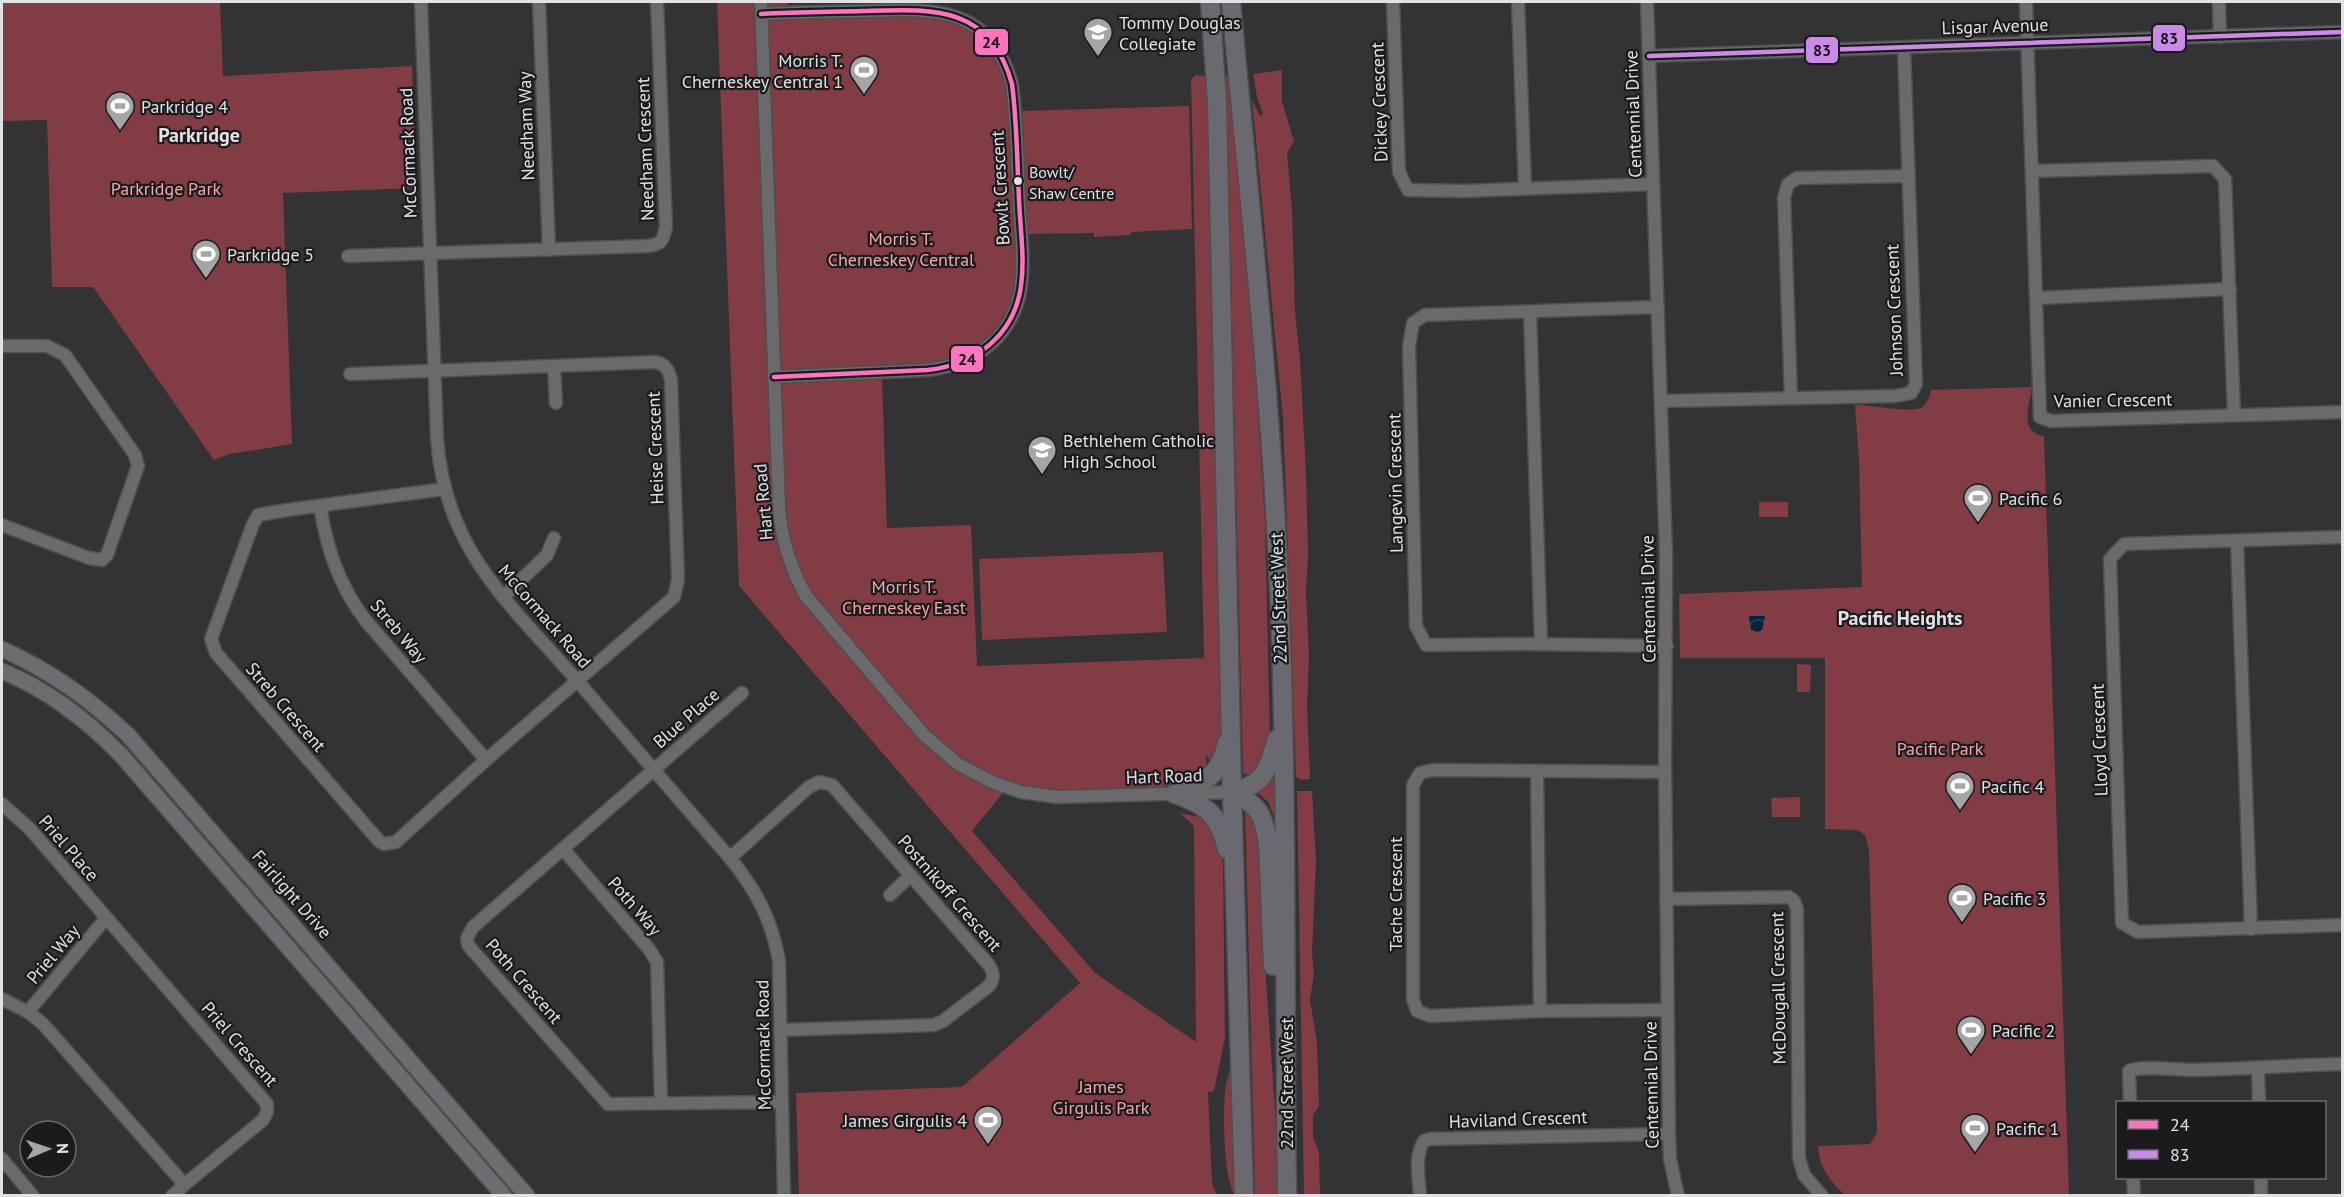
<svg xmlns="http://www.w3.org/2000/svg" width="2344" height="1197" viewBox="0 0 2344 1197" font-family="'PT Sans',sans-serif">
<style>
.green{fill:#813c44}
.water{fill:url(#water-waves)}
.lines{fill:none;stroke-linecap:round;stroke-linejoin:round}
.minor-casing{stroke:#4f4e50;stroke-width:15}
.major-casing{stroke:#4f4e50;stroke-width:18}
.highway-casing{stroke:#4f4e50;stroke-width:21}
.minor{stroke:#6a696b;stroke-width:12}
.major{stroke:#6d6c70;stroke-width:15}
.highway{stroke:#6a6970;stroke-width:18}
.bus-1-casing{stroke:#1b1a1c;stroke-width:9}
.bus-2-casing{stroke:#1b1a1c;stroke-width:9}
.bus-1{stroke:#fc73be;stroke-width:4.5}
.bus-2{stroke:#ca8be6;stroke-width:4.5}
.bus-dot{fill:#e2e1e3;stroke:#1b1a1c;stroke-width:2}
.labels{text-anchor:middle;dominant-baseline:central;stroke-width:4.5;stroke-linejoin:round;paint-order:stroke}
.bus-label{font-size:16px;fill:#e2e1e3;stroke:#1b1a1c;text-anchor:start}
.poi-label{font-size:18px;fill:#e2e1e3;stroke:#1b1a1c;text-anchor:start}
.street-label{font-size:18px;fill:#e2e1e3;stroke:#1b1a1c}
.park-label{font-size:18px;fill:#f3a8ac;stroke:#1b1a1c}
.neighbourhood-label{font-size:20px;font-weight:bold;fill:#e4e1e7;stroke:#1b1a1c}
.line-badge{stroke:#1b1a1c;stroke-width:2}
.pale-badge-label{font-size:16px;text-anchor:middle;font-weight:bold;fill:#111}
</style>
<defs>
<pattern id="water-waves" width="16" height="10" patternUnits="userSpaceOnUse" patternTransform="scale(1.5)"><rect width="16" height="10" fill="#052340"/><path d="M0 5q4-4 8 0t8 0" fill="none" stroke="#29435b"/></pattern>
</defs>
<rect width="100%" height="100%" fill="#333234"/>
<g class="green">
<path d="M2 2H220L223 76 412 66 417 188 283 193 292 444 230 454 214 460 93 287H52L47 120 2 121Z"/>
<path d="M717 2H787L788 8C815 7 843 6 870 5 893 4 916 2 939 6 995 16 1018 59 1022 111L1189 106 1192 229 1132 232 1130 235 1094 237V233L1027 234C1028 253 1030 274 1026 294 1010 371 946 374 882 379L887 528 971 525 977 666 1204 658 1191 79 1196 75 1207 76 1221 641 1219 675 1223 716 1221 738 1213 765 1206 754 1207 772 1173 785 1164 787 1056 790 1011 783 972 831 1095 973 1196 1042 1194 826 1180 813 1199 817 1219 834 1223 863 1225 1038 1214 1091 1208 1092 1212 1184 1217 1195H799L796 1093 962 1087 1080 983 739 586Z"/>
<path d="M1282 70V102L1294 141 1287 153 1292 209 1295 312 1300 359 1306 474 1308 553 1306 593 1309 657 1307 705 1310 779 1301 780 1296 777 1283 418 1252 100 1260 116 1263 114 1257 97 1253 74Z"/>
<path d="M1226 75H1232L1252 319 1265 521 1270 739 1260 774H1243Z"/>
<path d="M2032 387C2030 404 2018 433 2044 436L2069 1195H1845C1830 1181 1819 1168 1818 1146L1870 1144 1877 1133 1869 851 1865 835 1857 830 1825 829V658H1680L1679 594 1862 587 1859 460 1855 405C1871 404 1910 414 1922 407 1927 403 1930 397 1931 390Z"/>
<rect x="1759" y="502" width="29" height="15"/>
<path d="M1163 552 1167 632 982 640 979 559Z"/>
<path d="M1797 664 1811 665 1810 692H1797Z"/>
<path d="M1277 770V824L1268 802 1257 792Z"/>
<path d="M1297 791H1312L1316 861 1312 953 1314 973 1310 1000 1317 1043 1319 1106 1313 1115V1137L1319 1153 1320 1195H1304Z"/>
<path d="M1800 797V817H1772L1771 798Z"/>
<path d="M1245 810 1251 816 1261 835 1266 979 1276 1125 1277 1195H1255Z"/>
<path d="M1232 1063 1235 1195C1223 1177 1223 1115 1225 1092 1226 1082 1229 1073 1232 1063Z"/>
</g>
<path class="water" d="M1749 616H1765L1762 630 1758 632 1751 630Z"/>
<g class="lines">
<g class="minor-casing">
<g id="minor">
<path d="M421 2 437 438C445 556 516 608 587 692 634 747 682 803 730 858 756 890 772 920 779 961L784 1196"/>
<path d="M539 2 549 250"/>
<path d="M761 2 779 506C781 539 790 567 806 596L924 735 958 764 992 782 1021 792 1057 797 1232 792"/>
<path d="M1393 2 1399 172 1408 190 1464 191 1653 184"/>
<path d="M1518 2 1525 188"/>
<path d="M1647 2 1666 554 1665 761 1669 1134 1670 1159 1678 1196"/>
<path d="M2026 2 2040 417 2051 421 2342 412"/>
<path d="M2219 2 2220 37"/>
<path d="M761 14C795 12 829 12 863 11 932 9 990 4 1012 84 1017 122 1017 160 1019 199 1020 227 1025 258 1021 286 1014 336 975 365 927 370L774 377"/>
<path d="M1649 56 2342 32"/>
<path d="M2032 171 2213 166 2225 179 2234 415"/>
<path d="M348 256 647 246C661 245 663 241 666 227L657 2"/>
<path d="M2037 298 2230 289"/>
<path d="M1658 307 1425 315 1413 323 1409 346 1416 626 1426 645 1526 644 1667 646"/>
<path d="M1530 313 1541 644"/>
<path d="M2 346H47L65 355 135 455 138 466 107 555 102 560 89 558 2 525"/>
<path d="M554 367 556 403"/>
<path d="M350 374 654 362C665 363 669 370 671 380L678 580 674 597 486 760 396 842 384 844 379 841 216 653 211 639 253 524 258 515 287 510 444 489"/>
<path d="M1791 398 1784 197 1788 184 1797 178 1907 176"/>
<path d="M1661 401 1895 396 1911 393 1916 384 1904 48"/>
<path d="M320 506C327 549 339 586 366 621L486 760"/>
<path d="M2342 537 2124 544 2110 559 2122 923 2138 932 2342 925"/>
<path d="M2237 541 2251 929"/>
<path d="M503 597 547 555 554 538"/>
<path d="M742 693 473 927 467 938 468 945 473 951 608 1104 782 1102"/>
<path d="M1537 771 1540 1011"/>
<path d="M1665 772 1433 770 1420 773 1413 785V999L1417 1011 1430 1016 1540 1011 1667 1010"/>
<path d="M2 804 30 829 267 1104V1112L263 1120 184 1185"/>
<path d="M563 849 649 949 657 962 661 1103"/>
<path d="M730 858 809 787 819 782 832 785 988 964C994 972 995 978 989 986L943 1021 934 1025 780 1030"/>
<path d="M890 895 910 876"/>
<path d="M1666 899 1789 897 1794 901 1797 909 1799 1158 1804 1175 1822 1196"/>
<path d="M2 999 28 1012 43 1024 177 1176 184 1185 172 1196"/>
<path d="M28 1012 106 918"/>
<path d="M2258 1068 2259 1102"/>
<path d="M2130 1102 2129 1071C2141 1065 2178 1070 2194 1070 2243 1069 2293 1065 2342 1064"/>
<path d="M2 1159 33 1196"/>
<path d="M2133 1178 2134 1196"/>
<path d="M2261 1178V1196"/>
<path d="M1420 1196C1419 1178 1414 1156 1424 1141L1430 1139 1669 1134"/>
</g>
</g>
<g class="major-casing">
<g id="major">
<path d="M2 649C53 673 86 696 128 735L527 1196"/>
<path d="M2 671C48 690 86 719 121 755L504 1196"/>
</g>
</g>
<g class="highway-casing">
<g id="highway">
<path d="M1210 2 1217 101 1232 792 1244 1196"/>
<path d="M1231 2C1248 189 1269 376 1278 564 1288 775 1284 985 1287 1196"/>
<path d="M1232 792C1259 804 1264 816 1268 844L1273 966"/>
<path d="M1232 792C1265 785 1268 769 1277 739"/>
<path d="M1175 794C1208 806 1218 814 1227 849"/>
<path d="M1175 794C1207 779 1217 780 1227 743"/>
</g>
</g>
<use href="#minor" class="minor"/>
<use href="#major" class="major"/>
<use href="#highway" class="highway"/>
<g class="bus-1-casing">
<path id="bus-1" d="M761 14C795 12 829 12 863 11 932 9 990 4 1012 84 1017 122 1017 160 1019 199 1020 227 1025 258 1021 286 1014 336 975 365 927 370L774 377"/>
</g>
<g class="bus-2-casing">
<path id="bus-2" d="M1649 56 2342 32"/>
</g>
<use href="#bus-1" class="bus-1"/>
<use href="#bus-2" class="bus-2"/>
</g>
<defs>
<g id="school-pin" transform="scale(1.5)"><path d="M0 17L-7.5 6A9.5 9.5 0 1 1 7.5 6Z" fill="#a5a4a6" stroke="#1b1a1c"/><path d="M0-5L7-2L0 1L-7-2ZM-4 1L0 2.5L4 1V4Q0 6-4 4Z" fill="#fff"/></g>
<g id="stadium-pin" transform="scale(1.5)"><path d="M0 17L-7.5 6A9.5 9.5 0 1 1 7.5 6Z" fill="#a5a4a6" stroke="#1b1a1c"/><path d="M0-5a6.5 5 0 1 0 0 10a6.5 5 0 1 0 0-10ZM-3.5-1.8h7v3.6h-7Z" fill="#fff"/></g>
</defs>
<g fill-rule="evenodd">
<use href="#school-pin" x="1098" y="32"/>
<use href="#stadium-pin" x="864" y="70"/>
<use href="#stadium-pin" x="120" y="106"/>
<use href="#stadium-pin" x="206" y="254"/>
<use href="#school-pin" x="1042" y="450"/>
<use href="#stadium-pin" x="1978" y="498"/>
<use href="#stadium-pin" x="1960" y="786"/>
<use href="#stadium-pin" x="1962" y="898"/>
<use href="#stadium-pin" x="1971" y="1030"/>
<use href="#stadium-pin" x="988" y="1120"/>
<use href="#stadium-pin" x="1975" y="1128"/>
</g>
<circle class="bus-dot" cx="1018" cy="181" r="5"/>
<g class="labels">
<g class="bus-label">
<text x="1029" y="172">Bowlt/<tspan x="1029" dy="21">Shaw Centre</tspan></text>
</g>
<g class="poi-label">
<text x="1119" y="22">Tommy Douglas<tspan x="1119" dy="21">Collegiate</tspan></text>
<text x="843" y="60" text-anchor="end">Morris T.<tspan x="843" dy="21">Cherneskey Central 1</tspan></text>
<text x="141" y="106">Parkridge 4</text>
<text x="227" y="254">Parkridge 5</text>
<text x="1063" y="440">Bethlehem Catholic<tspan x="1063" dy="21">High School</tspan></text>
<text x="1999" y="498">Pacific 6</text>
<text x="1981" y="786">Pacific 4</text>
<text x="1983" y="898">Pacific 3</text>
<text x="1992" y="1030">Pacific 2</text>
<text x="967" y="1120" text-anchor="end">James Girgulis 4</text>
<text x="1996" y="1128">Pacific 1</text>
</g>
<g class="street-label">
<text transform="translate(1995 26) rotate(-2)">Lisgar Avenue</text>
<text transform="translate(1379 102) rotate(-92)">Dickey Crescent</text>
<text transform="translate(1633 114) rotate(-92)">Centennial Drive</text>
<text transform="translate(526 126) rotate(-92)">Needham Way</text>
<text transform="translate(645 149) rotate(-92)">Needham Crescent</text>
<text transform="translate(408 153) rotate(-92)">McCormack Road</text>
<text transform="translate(1000 188) rotate(-93)">Bowlt Crescent</text>
<text transform="translate(1894 310) rotate(-92)">Johnson Crescent</text>
<text transform="translate(2113 400) rotate(-1)">Vanier Crescent</text>
<text transform="translate(655 448) rotate(-92)">Heise Crescent</text>
<text transform="translate(1395 483) rotate(-91)">Langevin Crescent</text>
<text transform="translate(763 502) rotate(-95)">Hart Road</text>
<text transform="translate(1278 598) rotate(-92)">22nd Street West</text>
<text transform="translate(1648 599) rotate(-91)">Centennial Drive</text>
<text transform="translate(545 616) rotate(49)">McCormack Road</text>
<text transform="translate(399 631) rotate(50)">Streb Way</text>
<text transform="translate(286 707) rotate(49)">Streb Crescent</text>
<text transform="translate(686 718) rotate(-41)">Blue Place</text>
<text transform="translate(2099 740) rotate(-92)">Lloyd Crescent</text>
<text transform="translate(1164 776) rotate(-2)">Hart Road</text>
<text transform="translate(69 848) rotate(49)">Priel Place</text>
<text transform="translate(950 893) rotate(49)">Postnikoff Crescent</text>
<text transform="translate(292 894) rotate(49)">Fairlight Drive</text>
<text transform="translate(1395 894) rotate(-90)">Tache Crescent</text>
<text transform="translate(635 906) rotate(49)">Poth Way</text>
<text transform="translate(53 954) rotate(-50)">Priel Way</text>
<text transform="translate(524 981) rotate(49)">Poth Crescent</text>
<text transform="translate(1778 988) rotate(-91)">McDougall Crescent</text>
<text transform="translate(240 1044) rotate(49)">Priel Crescent</text>
<text transform="translate(763 1045) rotate(-91)">McCormack Road</text>
<text transform="translate(1286 1083) rotate(-90)">22nd Street West</text>
<text transform="translate(1651 1085) rotate(-91)">Centennial Drive</text>
<text transform="translate(1518 1119) rotate(-2)">Haviland Crescent</text>
</g>
<g class="park-label">
<text x="166" y="188">Parkridge Park</text>
<text x="901" y="238">Morris T.<tspan x="901" dy="21">Cherneskey Central</tspan></text>
<text x="904" y="586">Morris T.<tspan x="904" dy="21">Cherneskey East</tspan></text>
<text x="1940" y="748">Pacific Park</text>
<text x="1101" y="1086">James<tspan x="1101" dy="21">Girgulis Park</tspan></text>
</g>
<g class="neighbourhood-label">
<text x="199" y="135">Parkridge</text>
<text x="1900" y="618">Pacific Heights</text>
</g>
</g>
<g class="line-badge">
<rect x="2152" y="24" width="34" height="28" rx="6" fill="#ca8be6"/>
<rect x="974" y="28" width="35" height="28" rx="6" fill="#fc73be"/>
<rect x="1805" y="36" width="34" height="28" rx="6" fill="#ca8be6"/>
<rect x="950" y="345" width="34" height="28" rx="6" fill="#fc73be"/>
</g>
<g class="pale-badge-label">
<text x="2169" y="44">83</text>
<text x="991" y="48">24</text>
<text x="1822" y="56">83</text>
<text x="967" y="365">24</text>
</g>
<rect width="2344" height="1197" fill="none" stroke="#e2e1e3" stroke-width="6"/>
<rect x="2116" y="1101" width="210" height="78" fill="#1b1a1c" stroke="#6b6a6c" stroke-width="1.5"/>
<rect x="2128" y="1120" width="30" height="9" fill="#fc73be" stroke="#6b6a6c" stroke-width="1.5"/>
<text x="2170" y="1131" font-size="18" fill="#e2e1e3">24</text>
<rect x="2128" y="1150" width="30" height="9" fill="#ca8be6" stroke="#6b6a6c" stroke-width="1.5"/>
<text x="2170" y="1161" font-size="18" fill="#e2e1e3">83</text>
<g transform="translate(48 1149) rotate(88)"><circle r="28" fill="#1b1a1c" stroke="#6b6a6c" stroke-width="1.5"/>
<path d="M0-4.5L10 22L0 15L-10 22Z" fill="#a5a4a6"/>
<text y="-9" font-size="16" font-weight="bold" text-anchor="middle" fill="#e2e1e3">N</text>
</g>
</svg>
